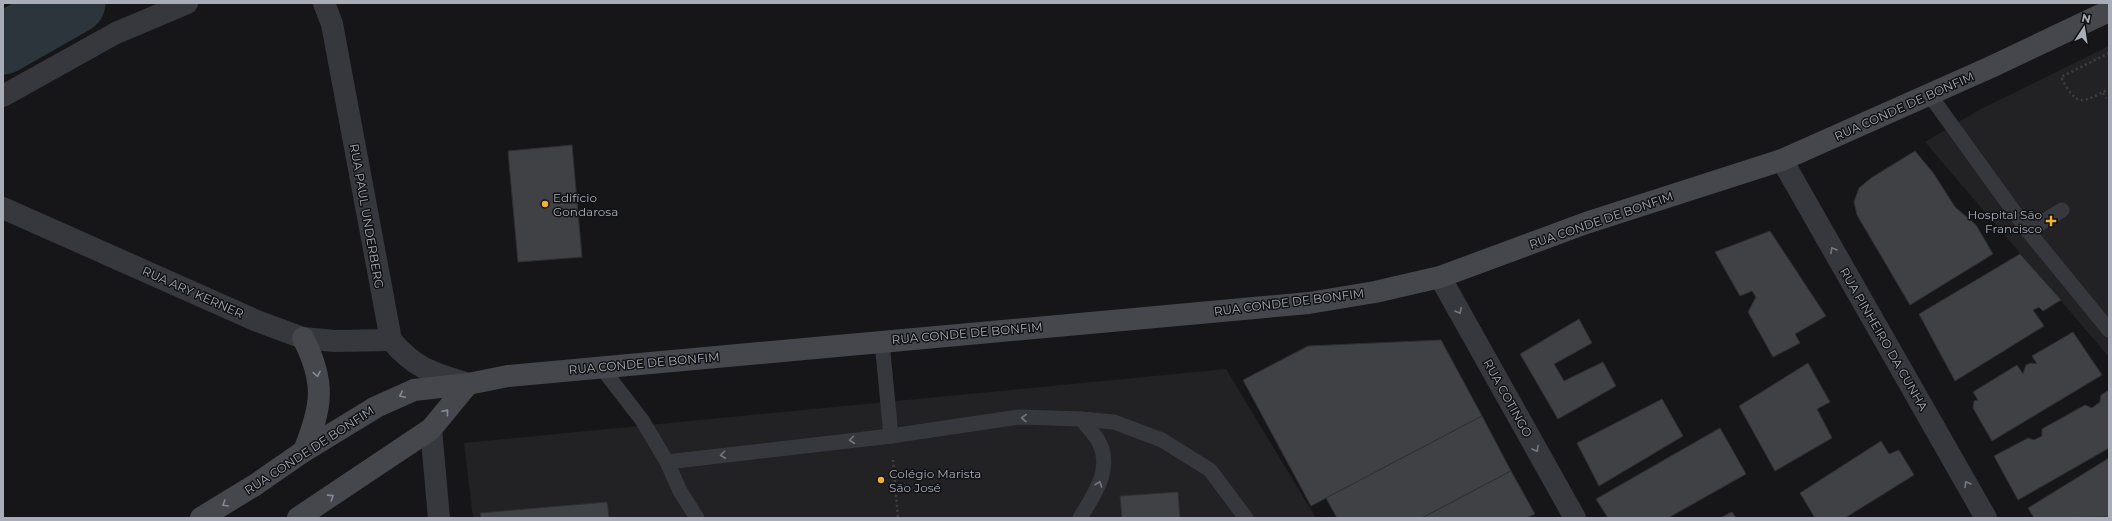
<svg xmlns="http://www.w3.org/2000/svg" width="2112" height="521" viewBox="0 0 2112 521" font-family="Montserrat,sans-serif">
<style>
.built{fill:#222225}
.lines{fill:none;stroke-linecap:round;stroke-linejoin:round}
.river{stroke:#2c353c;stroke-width:61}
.building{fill:#404145;stroke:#303034}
.path{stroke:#3d3f44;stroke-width:2.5;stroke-dasharray:2 3;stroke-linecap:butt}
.lane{stroke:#37383d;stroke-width:15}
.street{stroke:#37383d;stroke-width:22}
.secondary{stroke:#45474d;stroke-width:22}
.oneway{stroke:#757881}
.oneway2{stroke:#858993}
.poi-dot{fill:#f2b134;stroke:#111113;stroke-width:1.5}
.labels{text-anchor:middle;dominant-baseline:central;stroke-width:3;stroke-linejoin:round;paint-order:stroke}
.street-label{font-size:12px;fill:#a8adb8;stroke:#111113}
.poi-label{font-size:12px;fill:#a8adb8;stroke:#111113;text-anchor:start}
</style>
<rect width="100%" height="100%" fill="#161618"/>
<g class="built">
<path d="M2109 46V357L1925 142 1979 110Z"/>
<path d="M1226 369 1316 518H473L464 443Z"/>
</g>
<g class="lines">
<path class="river" d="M3 44 75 3"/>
</g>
<g class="building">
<path d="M572 145 582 257 518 262 508 151Z"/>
<path d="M1915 151 1934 174 1955 207 1976 225 1993 254 1910 305 1857 215 1854 202 1859 188 1871 178Z"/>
<path d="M1770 231 1826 316 1795 334 1800 343 1773 357 1748 312 1756 297 1752 291 1740 296 1715 252Z"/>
<path d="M2020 254 2061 300 2043 311 2039 307 2033 310 2044 326 1955 381 1919 314Z"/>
<path d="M1579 319 1592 343 1554 364 1564 381 1603 362 1616 386 1558 419 1520 354Z"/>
<path d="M2073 332 2102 375 1992 441 1973 408 1974 401 1978 400 1973 392 2017 365 2023 374 2026 365 2031 363 2037 364 2032 356Z"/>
<path d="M1441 340 1482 416 1311 506 1243 380 1308 346Z"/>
<path d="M1808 363 1830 402 1817 409 1832 438 1775 471 1739 406Z"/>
<path d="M2109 390V448L2018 500 1994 456 2028 438 2034 440 2042 436V429L2085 405 2092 408 2100 402 2101 395Z"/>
<path d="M1662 399 1683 436 1599 486 1577 443Z"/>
<path d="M1482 416 1511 471 1422 518H1337L1326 498Z"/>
<path d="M1720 428 1746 474 1668 518H1608L1596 499Z"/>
<path d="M1881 441 1889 454 1899 450 1914 475 1845 518H1815L1800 493Z"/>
<path d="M2109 458V517L2034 518 2028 508Z"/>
<path d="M1511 471 1535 514 1526 518H1422Z"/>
<path d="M1178 492 1180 518H1122L1120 496Z"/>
<path d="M607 502 609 518H481L480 513Z"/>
<path d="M1732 512 1736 518H1720Z"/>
</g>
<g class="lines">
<g class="path">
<path d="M2109 53 2061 77C2077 108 2081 103 2109 89"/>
<path d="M2103 93 2106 98"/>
<path d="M893 460 898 518"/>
</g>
<g class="lane">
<path d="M1929 94 2028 231 2109 330"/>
<path d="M2028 231 2062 210"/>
<path d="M882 342 891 436"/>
<path d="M601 367 642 420 667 462"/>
<path d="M1081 419 1114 422 1162 440 1210 470 1246 518"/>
<path d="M697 518 680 491 667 462 891 436 1019 417 1081 419C1087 427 1096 435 1100 444 1112 471 1093 496 1080 518"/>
</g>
<g class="street">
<path d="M324 3 332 24 391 340C415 369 434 373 468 384"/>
<path d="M3 96 116 33 187 3"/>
<path d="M1782 160 1986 518"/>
<path d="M3 208 257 321 303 338 335 341 391 340"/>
<path d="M1440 277 1575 518"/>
<path d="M431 429 439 518"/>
</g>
<g class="secondary">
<path d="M303 338C326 383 322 406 304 451"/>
<path d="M201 518 255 485 304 451 376 407 414 390 468 384 508 376 1309 303 1375 292 1440 277 1586 223 1782 160 1991 67 2109 11"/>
<path d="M298 518 431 429 468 384"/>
</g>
</g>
<defs><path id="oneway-chevron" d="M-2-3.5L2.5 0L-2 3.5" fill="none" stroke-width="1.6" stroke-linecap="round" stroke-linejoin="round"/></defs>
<g class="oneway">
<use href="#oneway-chevron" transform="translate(1833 250) rotate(-120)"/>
<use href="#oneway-chevron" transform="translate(1459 311) rotate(61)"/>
<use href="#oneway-chevron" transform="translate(1024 418) rotate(-179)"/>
<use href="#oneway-chevron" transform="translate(852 440) rotate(173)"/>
<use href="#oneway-chevron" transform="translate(1536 449) rotate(61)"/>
<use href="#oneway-chevron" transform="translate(723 455) rotate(173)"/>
<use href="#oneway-chevron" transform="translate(1099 484) rotate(-71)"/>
<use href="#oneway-chevron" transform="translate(1967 484) rotate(-120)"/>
</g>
<g class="oneway2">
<use href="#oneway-chevron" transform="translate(317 374) rotate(80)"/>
<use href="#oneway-chevron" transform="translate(402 395) rotate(155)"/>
<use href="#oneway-chevron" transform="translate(446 412) rotate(-51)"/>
<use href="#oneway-chevron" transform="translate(331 497) rotate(-33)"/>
<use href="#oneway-chevron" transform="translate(225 504) rotate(149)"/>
</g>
<g class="poi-dot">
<circle cx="545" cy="204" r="4"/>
<path d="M2049 215h4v4h4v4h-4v4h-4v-4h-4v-4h4z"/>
<circle cx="881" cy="480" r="4"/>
</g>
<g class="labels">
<g class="street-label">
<text transform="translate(1904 106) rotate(-24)">RUA CONDE DE BONFIM</text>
<text transform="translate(367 216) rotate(80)">RUA PAUL UNDERBERG</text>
<text transform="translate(1601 220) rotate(-19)">RUA CONDE DE BONFIM</text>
<text transform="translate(193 292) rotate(24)">RUA ARY KERNER</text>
<text transform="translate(1289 302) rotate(-7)">RUA CONDE DE BONFIM</text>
<text transform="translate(967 333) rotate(-5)">RUA CONDE DE BONFIM</text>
<text transform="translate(1884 339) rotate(60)">RUA PINHEIRO DA CUNHA</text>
<text transform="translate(644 363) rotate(-5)">RUA CONDE DE BONFIM</text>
<text transform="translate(1508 398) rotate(61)">RUA COTINGO</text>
<text transform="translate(309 450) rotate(-33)">RUA CONDE DE BONFIM</text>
</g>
<g class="poi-label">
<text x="553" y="197">Edifício<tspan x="553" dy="14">Gondarosa</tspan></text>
<text x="2042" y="214" text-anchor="end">Hospital São<tspan x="2042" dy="14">Francisco</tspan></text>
<text x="889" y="473">Colégio Marista<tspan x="889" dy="14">São José</tspan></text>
</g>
</g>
<rect width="2112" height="521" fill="none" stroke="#a8adb8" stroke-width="8"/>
<g transform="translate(2084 28) rotate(12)" stroke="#111113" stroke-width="3" paint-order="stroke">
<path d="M0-3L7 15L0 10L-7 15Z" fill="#a8adb8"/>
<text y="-6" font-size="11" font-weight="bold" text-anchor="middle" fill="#a8adb8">N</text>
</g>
</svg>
